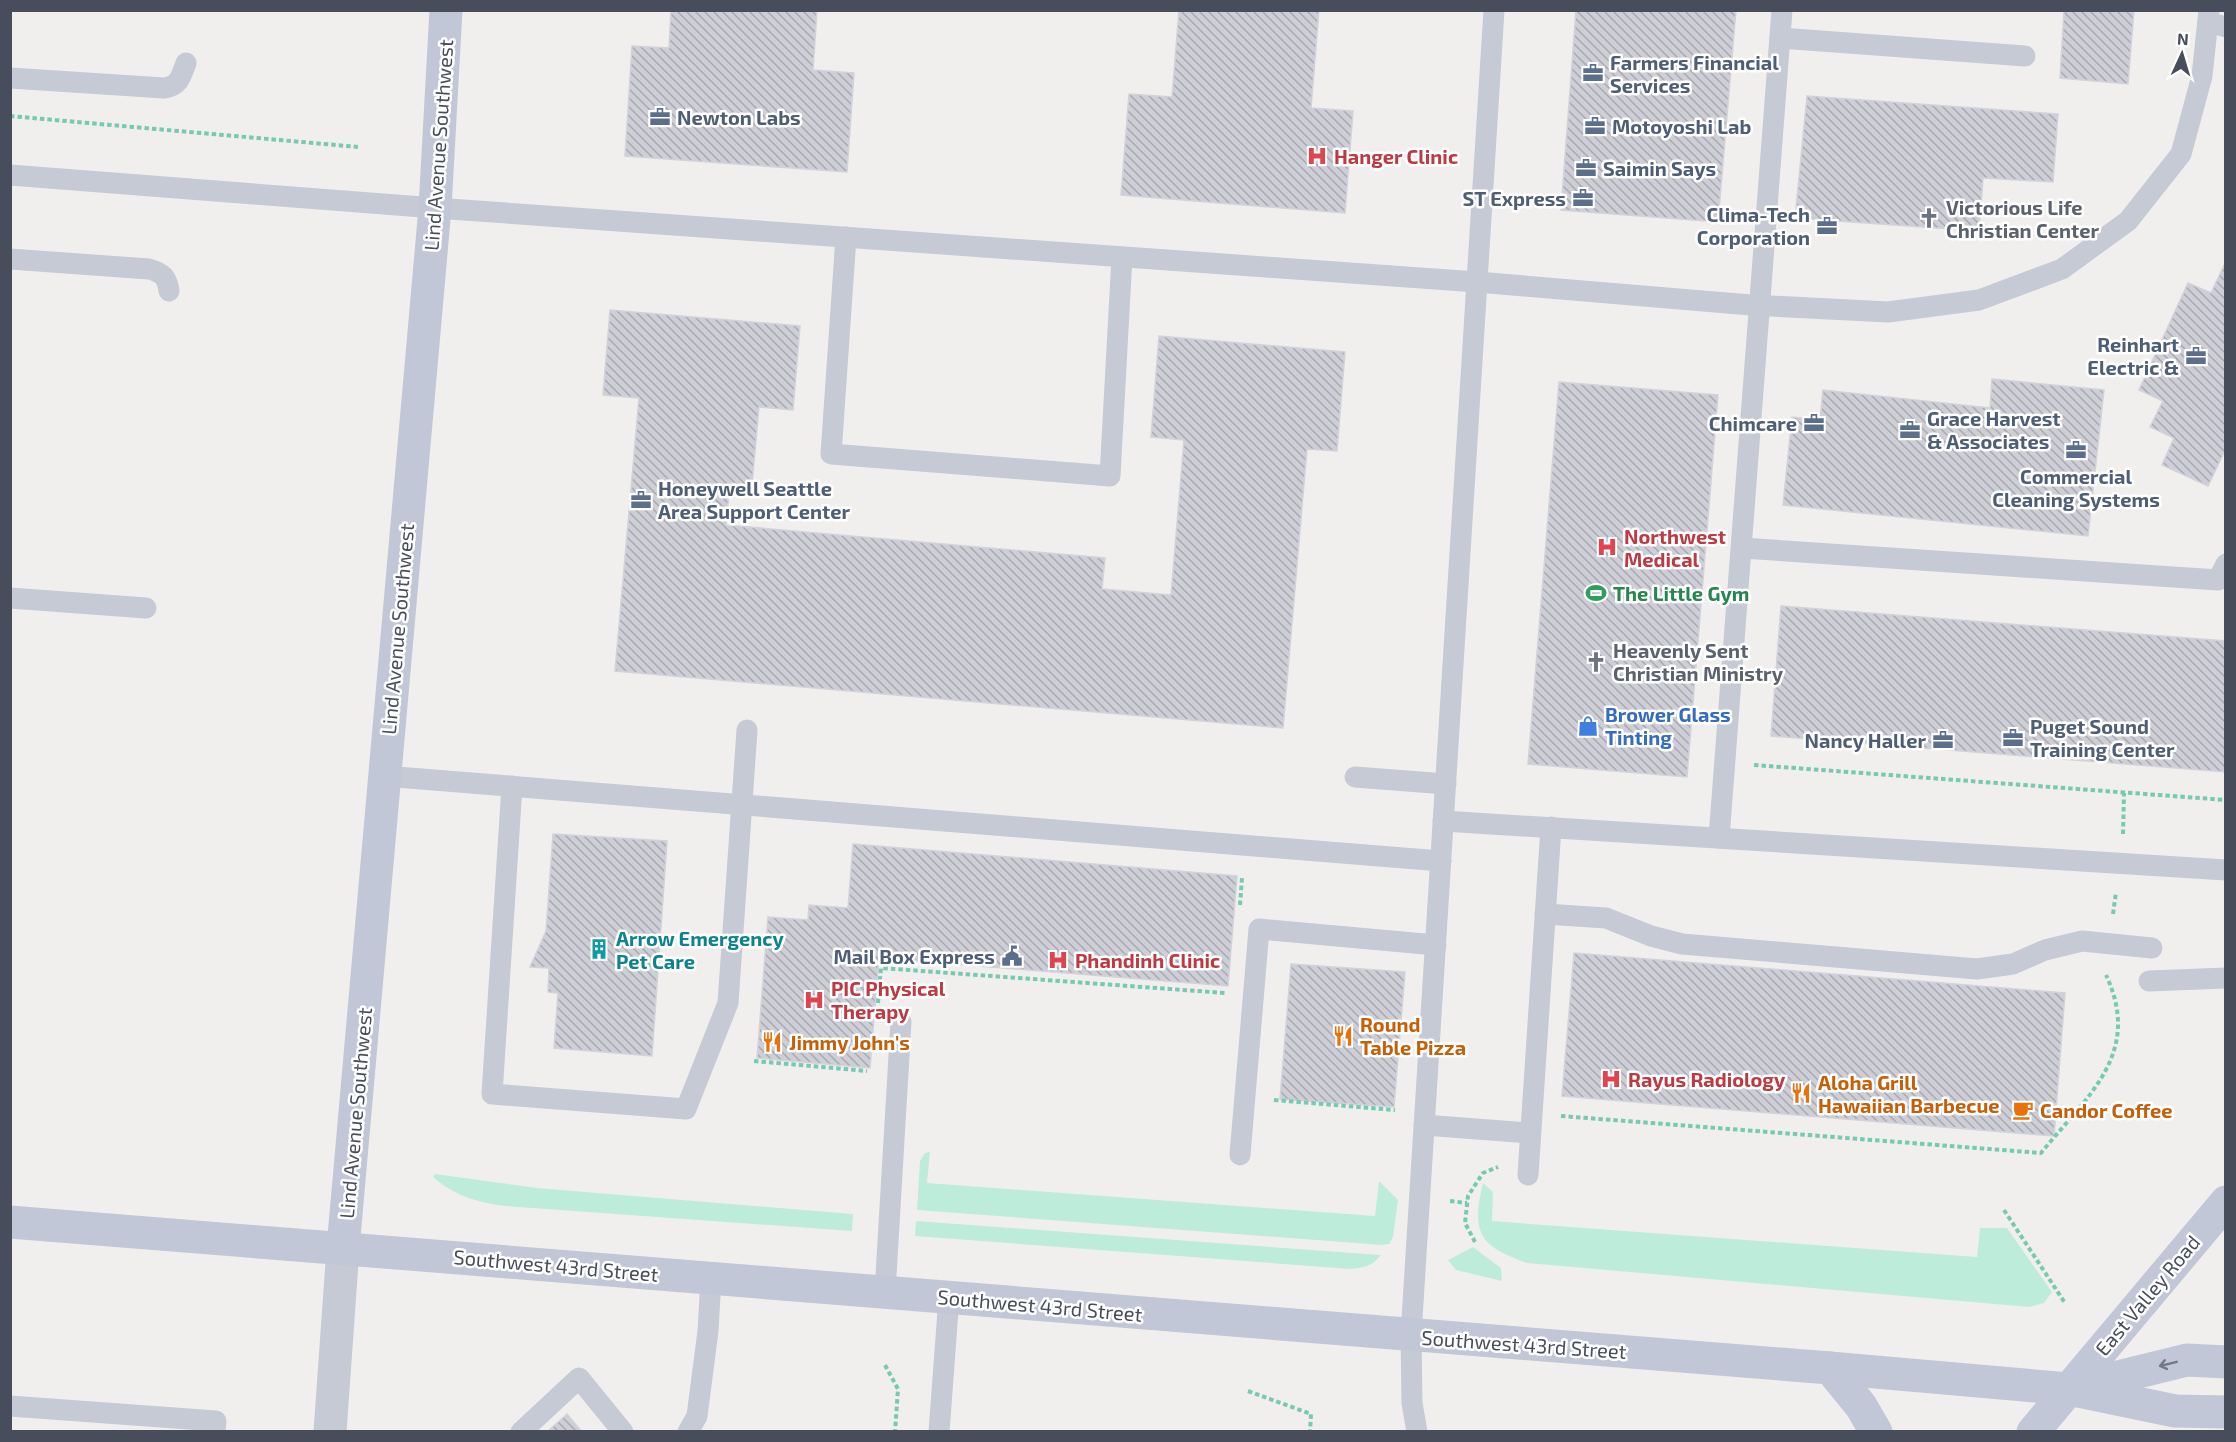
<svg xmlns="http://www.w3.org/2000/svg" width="2236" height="1442" viewBox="0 0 2236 1442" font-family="'Exo 2',sans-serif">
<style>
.green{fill:#bdedda}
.building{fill:url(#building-back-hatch);stroke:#d2d3da;stroke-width:1.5}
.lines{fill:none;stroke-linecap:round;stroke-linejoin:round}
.path{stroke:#76cab2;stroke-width:4;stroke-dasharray:4.5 3;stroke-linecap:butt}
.service{stroke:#c5cad5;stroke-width:21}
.minor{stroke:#c5cad5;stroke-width:33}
.secondary{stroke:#c1c7d7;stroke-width:33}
.oneway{stroke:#727886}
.labels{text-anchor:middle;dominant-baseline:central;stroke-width:5;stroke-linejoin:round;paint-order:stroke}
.service-label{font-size:20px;font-weight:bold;fill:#4e5e75;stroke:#fff;text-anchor:start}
.street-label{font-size:20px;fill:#474d5b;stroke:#fff}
.health-label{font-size:20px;font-weight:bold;fill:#be3a42;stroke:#fff;text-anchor:start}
.worship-label{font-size:20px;font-weight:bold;fill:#5b616d;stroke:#fff;text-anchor:start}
.leisure-label{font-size:20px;font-weight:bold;fill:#27864d;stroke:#fff;text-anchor:start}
.shop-label{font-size:20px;font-weight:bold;fill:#366cbe;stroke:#fff;text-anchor:start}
.culture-label{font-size:20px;font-weight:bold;fill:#0d838f;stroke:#fff;text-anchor:start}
.food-label{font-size:20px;font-weight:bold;fill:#c56008;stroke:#fff;text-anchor:start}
</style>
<defs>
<pattern id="building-back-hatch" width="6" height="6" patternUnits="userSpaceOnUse" patternTransform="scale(1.5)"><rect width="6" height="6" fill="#cecfd6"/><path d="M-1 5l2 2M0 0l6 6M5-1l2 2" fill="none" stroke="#a9aab1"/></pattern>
</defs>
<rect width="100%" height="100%" fill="#f1efee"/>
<g class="green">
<path d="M930 1152 927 1183 1375 1216 1379 1181 1398 1200 1393 1237 1389 1244 1382 1245 917 1210 920 1161 925 1153Z"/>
<path d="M435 1174 537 1188 853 1214 852 1231 505 1206C476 1202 455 1196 433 1177Z"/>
<path d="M1483 1183 1493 1192 1492 1221 1977 1257 1980 1228H2007L2052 1292 2044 1303 2029 1307 1527 1263C1479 1246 1471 1233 1483 1183Z"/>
<path d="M916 1221 1381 1255C1373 1266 1363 1268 1350 1269L915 1236Z"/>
<path d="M1473 1247 1501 1268 1502 1281 1456 1270 1448 1260Z"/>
</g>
<g class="building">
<path d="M671 10H817L813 70 854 73 847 172 625 156 632 46 669 48Z"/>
<path d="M1179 10H1319L1311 108 1353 111 1345 213 1121 195 1129 94 1172 97Z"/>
<path d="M1576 10H1736L1718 222 1561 210Z"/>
<path d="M2061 10H2134L2128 84 2060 78 2064 11Z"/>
<path d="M1807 96 2058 114 2053 182 1983 178 1979 231 1795 218Z"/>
<path d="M2226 261V448L2208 486 2162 465 2174 438 2150 427 2163 401 2139 390 2188 283 2211 293Z"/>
<path d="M610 310 800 326 793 410 759 407 752 485 730 483 726 525 1105 558 1102 589 1171 595 1184 440 1151 437 1159 336 1345 352 1337 451 1307 449 1283 728 615 671 639 398 603 395Z"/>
<path d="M1992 379 2104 390 2088 536 1783 505 1792 417 1820 420 1823 390 1990 408Z"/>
<path d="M1559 382 1718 395 1687 777 1528 764Z"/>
<path d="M1781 606 2226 641V772L1771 736Z"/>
<path d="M553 834 667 841 652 1056 554 1048 558 993 548 992 549 968 530 967 546 931Z"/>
<path d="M853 844 1237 876 1228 986 879 958 870 1068 757 1058 768 917 808 920 809 905 848 908Z"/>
<path d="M1574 953 2065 993 2054 1136 1562 1096Z"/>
<path d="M1291 964 1405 972 1394 1107 1280 1099Z"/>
<path d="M567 1414 582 1432H547Z"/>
</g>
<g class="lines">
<g class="path">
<path d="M10 116 358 147"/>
<path d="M1754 765 2226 800"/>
<path d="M2123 834 2124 793"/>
<path d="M1240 905 1242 878"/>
<path d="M2113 914 2116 892"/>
<path d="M878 1003 881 968 1225 993"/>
<path d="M754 1061 867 1071"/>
<path d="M1274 1100 1395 1110"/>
<path d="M1561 1116 2041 1153C2087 1096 2143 1054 2106 975"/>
<path d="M1450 1201 1467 1203"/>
<path d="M2004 1210 2065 1303"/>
<path d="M1475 1242 1465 1223 1468 1196 1483 1173 1498 1167"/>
<path d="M885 1365 898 1389 895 1432"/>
<path d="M1248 1391 1311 1414 1310 1432"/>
</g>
<g class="service">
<path d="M2208 22 2226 27"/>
<path d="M1780 38 2025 56"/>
<path d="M10 78 164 88C179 86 181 77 186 63"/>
<path d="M10 175 435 208 1477 282 1751 305 1888 312 1979 300 2062 269 2128 221 2181 154 2202 76 2209 10"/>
<path d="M846 237 831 454 1110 476 1122 257"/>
<path d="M10 259 149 269C163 273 167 277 169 291"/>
<path d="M1742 548 2218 580 2226 564"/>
<path d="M10 598 146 608"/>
<path d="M384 776 1441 861"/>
<path d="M1355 777 1446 784"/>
<path d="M512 786 492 1094 686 1109 728 1003 747 730"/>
<path d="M1443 821 2226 870"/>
<path d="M1719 838 1782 10"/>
<path d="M1545 914 1606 918 1651 936 1682 944 1977 969 2013 964 2045 950 2082 941 2152 948"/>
<path d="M2149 981 2226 978"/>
<path d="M1424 1125 1530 1133"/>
<path d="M1240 1155 1259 929 1436 945"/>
<path d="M1528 1175 1551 827"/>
<path d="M885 1292 901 1022"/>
<path d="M10 1406 216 1421 215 1432"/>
<path d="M521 1432 579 1378 623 1432"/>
<path d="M688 1432 697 1416 708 1331 711 1278"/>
<path d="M939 1432 949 1297"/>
<path d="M1417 1432 1412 1403 1411 1335 1494 10"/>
</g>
<path class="minor" d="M330 1432 343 1248"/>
<g class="secondary">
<path d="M10 1222 1830 1368 2069 1389 2175 1411 2226 1412"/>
<path d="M343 1248 435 208 446 10"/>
<path d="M1830 1368 1861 1406 1876 1432"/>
<path d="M2077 1387 2187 1360 2226 1362"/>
<path d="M2033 1432 2226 1202"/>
</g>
</g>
<defs><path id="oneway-shaft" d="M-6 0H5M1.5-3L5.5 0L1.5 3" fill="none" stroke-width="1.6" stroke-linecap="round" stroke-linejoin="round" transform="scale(1.5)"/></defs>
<use class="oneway" href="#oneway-shaft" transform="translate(2168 1364) rotate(166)"/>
<defs>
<g id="office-bare" transform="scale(1.62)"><path d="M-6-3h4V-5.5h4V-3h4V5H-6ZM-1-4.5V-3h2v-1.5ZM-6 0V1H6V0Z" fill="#5c6f8a" stroke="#fff" stroke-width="2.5" paint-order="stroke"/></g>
<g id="hospital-bare" transform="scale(1.62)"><path d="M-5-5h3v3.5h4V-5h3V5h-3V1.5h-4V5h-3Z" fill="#e0444e" stroke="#fff" stroke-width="2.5" paint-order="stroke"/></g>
<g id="church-bare" transform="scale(1.62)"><path d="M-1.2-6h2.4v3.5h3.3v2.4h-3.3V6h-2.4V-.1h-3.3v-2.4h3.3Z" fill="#6b7280" stroke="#fff" stroke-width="2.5" paint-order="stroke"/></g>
<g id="stadium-bare" transform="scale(1.62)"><path d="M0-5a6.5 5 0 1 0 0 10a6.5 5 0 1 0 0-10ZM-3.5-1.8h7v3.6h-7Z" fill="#2e9e5b" stroke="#fff" stroke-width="2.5" paint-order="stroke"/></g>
<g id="shop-bare" transform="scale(1.62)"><path d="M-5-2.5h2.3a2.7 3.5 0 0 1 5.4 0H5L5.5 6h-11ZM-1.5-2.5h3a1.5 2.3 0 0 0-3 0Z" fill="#3f7fe0" stroke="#fff" stroke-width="2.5" paint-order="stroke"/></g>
<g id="building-bare" transform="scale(1.62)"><path d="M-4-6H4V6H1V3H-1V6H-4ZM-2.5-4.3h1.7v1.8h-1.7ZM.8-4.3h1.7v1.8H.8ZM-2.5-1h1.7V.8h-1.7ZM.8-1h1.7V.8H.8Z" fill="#0f9aa8" stroke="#fff" stroke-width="2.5" paint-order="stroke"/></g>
<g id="civic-bare" transform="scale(1.62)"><path d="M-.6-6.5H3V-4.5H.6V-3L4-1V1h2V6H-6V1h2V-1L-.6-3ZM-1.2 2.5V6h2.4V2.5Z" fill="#5c6f8a" stroke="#fff" stroke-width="2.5" paint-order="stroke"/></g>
<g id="restaurant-bare" transform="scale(1.62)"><path d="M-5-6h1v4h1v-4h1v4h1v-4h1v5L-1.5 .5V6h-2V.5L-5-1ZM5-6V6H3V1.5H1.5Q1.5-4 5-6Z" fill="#e8710a" stroke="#fff" stroke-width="2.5" paint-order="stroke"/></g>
<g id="cafe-bare" transform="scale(1.62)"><path d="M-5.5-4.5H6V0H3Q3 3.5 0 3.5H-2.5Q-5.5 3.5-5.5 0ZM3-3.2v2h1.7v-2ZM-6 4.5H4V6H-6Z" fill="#e8710a" stroke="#fff" stroke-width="2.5" paint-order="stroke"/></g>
</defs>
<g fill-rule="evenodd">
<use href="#office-bare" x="1593" y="73"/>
<use href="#office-bare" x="660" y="117"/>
<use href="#office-bare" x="1595" y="126"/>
<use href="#hospital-bare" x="1317" y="156"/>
<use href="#office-bare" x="1586" y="168"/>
<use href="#office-bare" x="1583" y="198"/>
<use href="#church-bare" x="1929" y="218"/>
<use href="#office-bare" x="1827" y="226"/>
<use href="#office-bare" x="2196" y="356"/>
<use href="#office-bare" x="1814" y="423"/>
<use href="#office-bare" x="1910" y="430"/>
<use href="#office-bare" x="2076" y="450"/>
<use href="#office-bare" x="641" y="500"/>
<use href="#hospital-bare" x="1607" y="547"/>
<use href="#stadium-bare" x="1596" y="593"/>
<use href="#church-bare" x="1596" y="662"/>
<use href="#shop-bare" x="1588" y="726"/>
<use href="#office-bare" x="2013" y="738"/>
<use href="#office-bare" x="1943" y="740"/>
<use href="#building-bare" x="599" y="949"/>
<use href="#civic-bare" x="1012" y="956"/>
<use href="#hospital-bare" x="1058" y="960"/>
<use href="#hospital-bare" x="814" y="1000"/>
<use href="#restaurant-bare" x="1343" y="1036"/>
<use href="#restaurant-bare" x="772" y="1042"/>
<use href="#hospital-bare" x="1611" y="1079"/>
<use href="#restaurant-bare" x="1801" y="1093"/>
<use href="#cafe-bare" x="2023" y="1110"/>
</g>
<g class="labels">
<g class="service-label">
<text x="1610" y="62">Farmers Financial<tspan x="1610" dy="23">Services</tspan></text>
<text x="677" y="117">Newton Labs</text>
<text x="1612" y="126">Motoyoshi Lab</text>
<text x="1603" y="168">Saimin Says</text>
<text x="1566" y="198" text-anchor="end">ST Express</text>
<text x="1810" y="214" text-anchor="end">Clima-Tech<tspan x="1810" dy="23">Corporation</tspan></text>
<text x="2179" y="344" text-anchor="end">Reinhart<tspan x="2179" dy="23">Electric &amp;</tspan></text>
<text x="1927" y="418">Grace Harvest<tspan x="1927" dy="23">&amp; Associates</tspan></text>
<text x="1797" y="423" text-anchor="end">Chimcare</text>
<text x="2076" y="476" text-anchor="middle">Commercial<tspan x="2076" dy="23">Cleaning Systems</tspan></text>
<text x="658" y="488">Honeywell Seattle<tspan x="658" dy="23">Area Support Center</tspan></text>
<text x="2030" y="726">Puget Sound<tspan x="2030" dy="23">Training Center</tspan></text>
<text x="1926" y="740" text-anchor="end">Nancy Haller</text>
<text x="995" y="956" text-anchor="end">Mail Box Express</text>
</g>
<g class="street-label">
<text transform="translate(438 145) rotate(-86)">Lind Avenue Southwest</text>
<text transform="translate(397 629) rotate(-85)">Lind Avenue Southwest</text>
<text transform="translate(355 1113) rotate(-85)">Lind Avenue Southwest</text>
<text transform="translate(556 1265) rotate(5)">Southwest 43rd Street</text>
<text transform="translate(2147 1295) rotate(-50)">East Valley Road</text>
<text transform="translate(1040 1305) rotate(5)">Southwest 43rd Street</text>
<text transform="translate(1524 1344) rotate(4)">Southwest 43rd Street</text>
</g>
<g class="health-label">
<text x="1334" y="156">Hanger Clinic</text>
<text x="1624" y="536">Northwest<tspan x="1624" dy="23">Medical</tspan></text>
<text x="1075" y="960">Phandinh Clinic</text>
<text x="831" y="988">PIC Physical<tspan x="831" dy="23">Therapy</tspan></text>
<text x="1628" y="1079">Rayus Radiology</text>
</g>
<g class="worship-label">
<text x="1946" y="207">Victorious Life<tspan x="1946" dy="23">Christian Center</tspan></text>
<text x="1613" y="650">Heavenly Sent<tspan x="1613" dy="23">Christian Ministry</tspan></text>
</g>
<g class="leisure-label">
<text x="1613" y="593">The Little Gym</text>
</g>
<g class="shop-label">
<text x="1605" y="714">Brower Glass<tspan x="1605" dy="23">Tinting</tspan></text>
</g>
<g class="culture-label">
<text x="616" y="938">Arrow Emergency<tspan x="616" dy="23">Pet Care</tspan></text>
</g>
<g class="food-label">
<text x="1360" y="1024">Round<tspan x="1360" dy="23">Table Pizza</tspan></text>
<text x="789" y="1042">Jimmy John's</text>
<text x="1818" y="1082">Aloha Grill<tspan x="1818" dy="23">Hawaiian Barbecue</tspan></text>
<text x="2040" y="1110">Candor Coffee</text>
</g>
</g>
<rect width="2236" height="1442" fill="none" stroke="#474d5b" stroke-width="24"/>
<g transform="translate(2182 54) rotate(4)" stroke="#ffffff" stroke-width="4.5" paint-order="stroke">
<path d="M0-4.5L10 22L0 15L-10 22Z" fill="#474d5b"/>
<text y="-9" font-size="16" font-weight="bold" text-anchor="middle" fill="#474d5b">N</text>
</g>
</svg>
